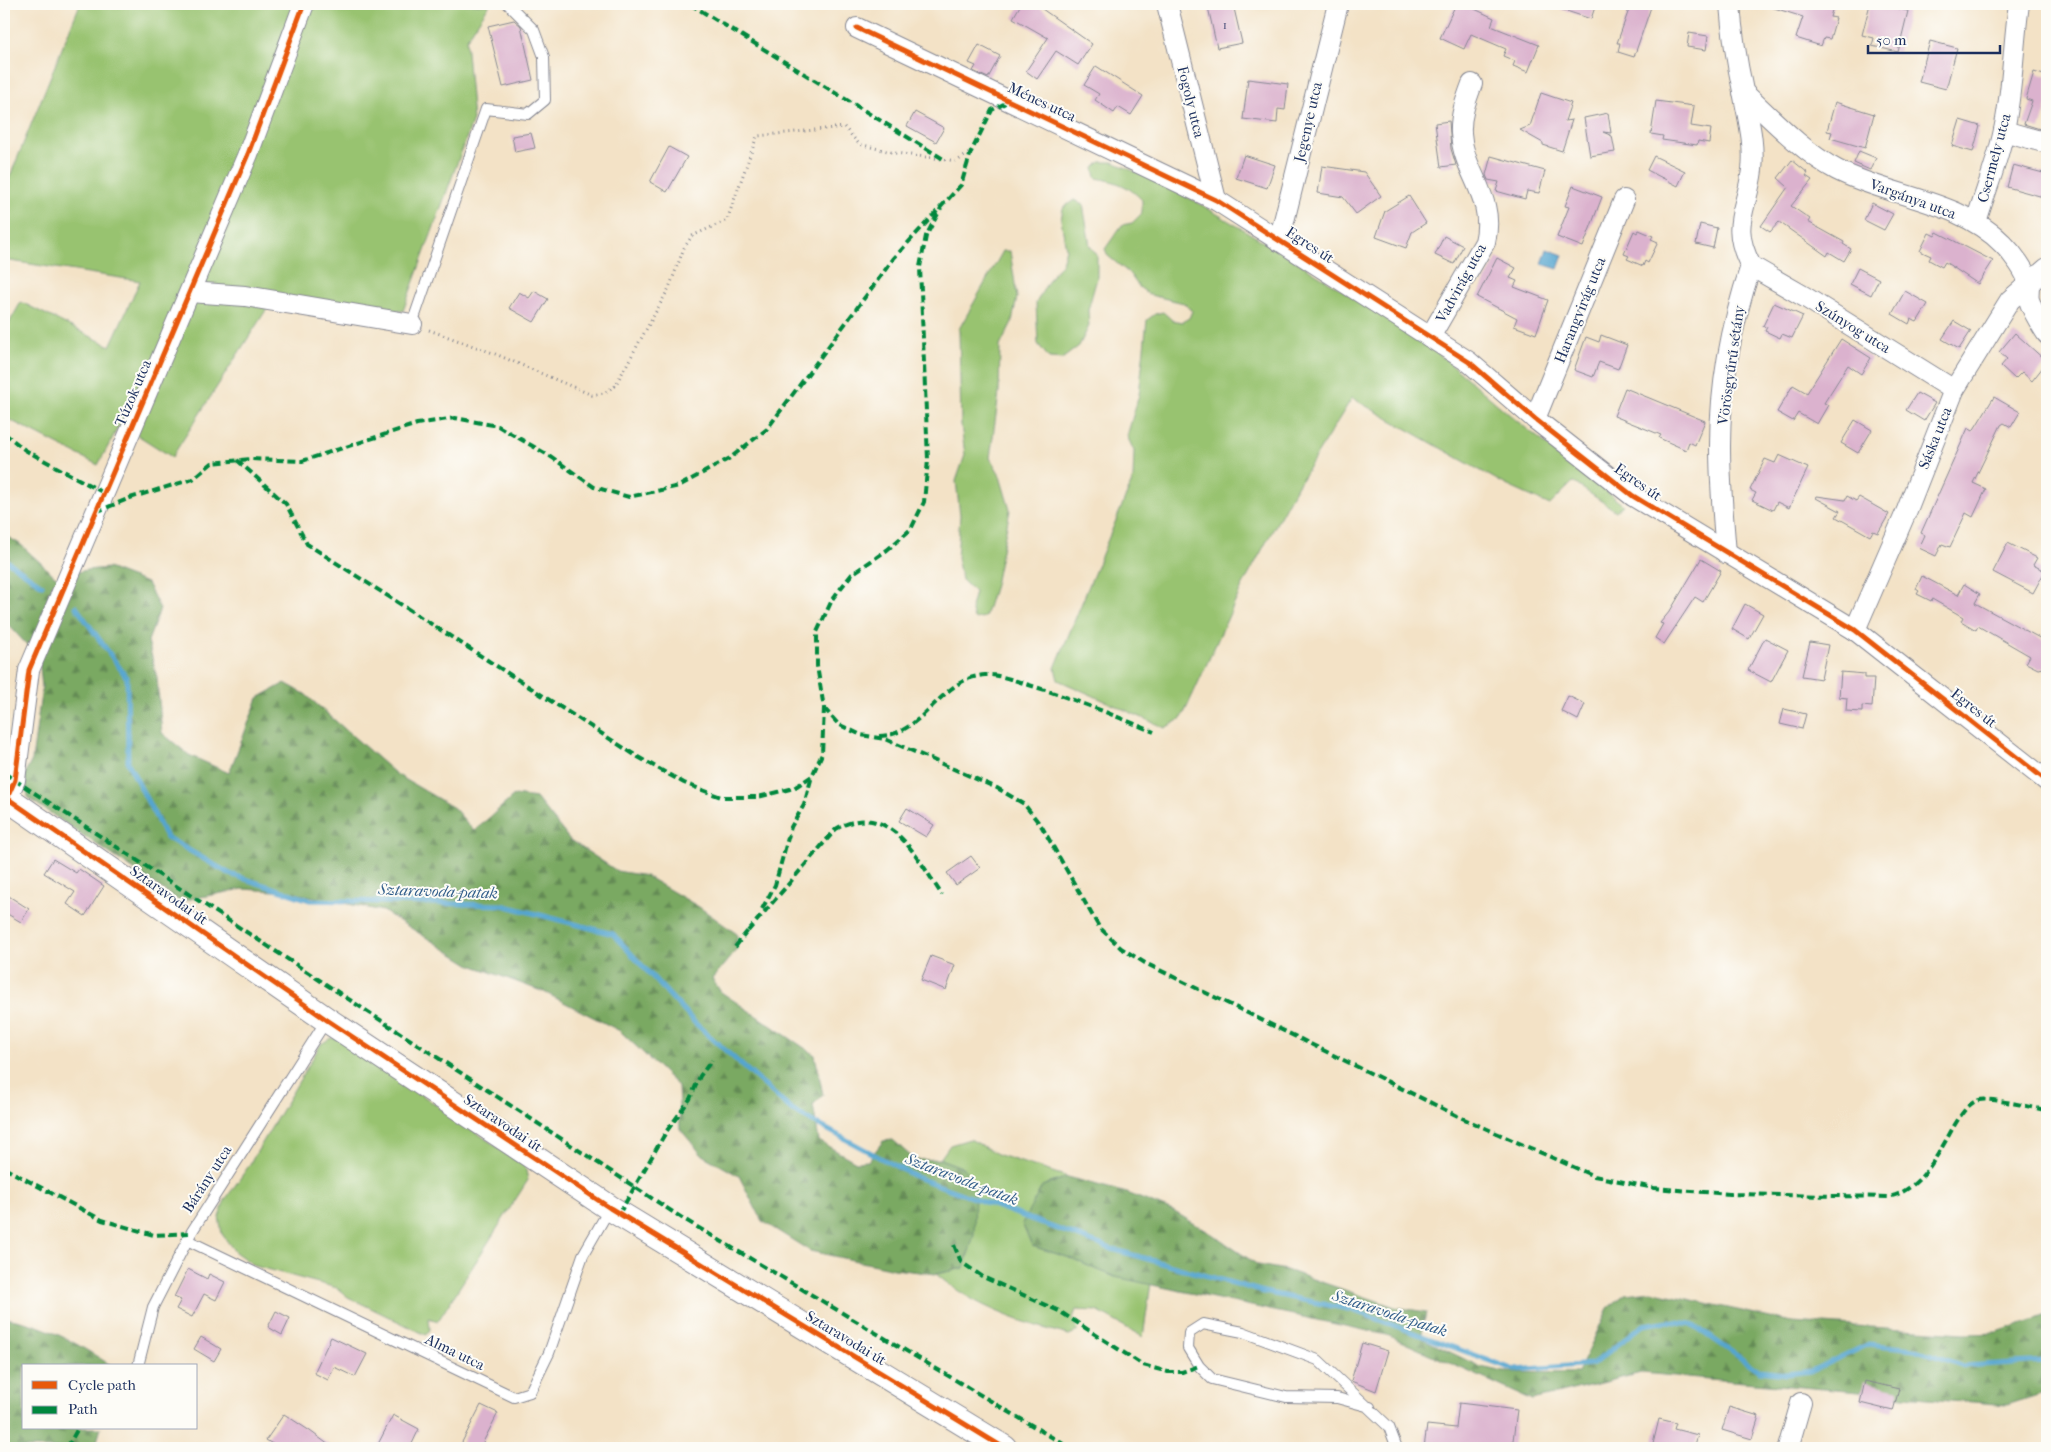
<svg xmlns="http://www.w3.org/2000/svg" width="2051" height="1452" viewBox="0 0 2051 1452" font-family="'IM FELL French Canon',serif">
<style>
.green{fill:#98c370;stroke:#5a7967}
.forest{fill:url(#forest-firs);stroke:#4a6c60}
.water{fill:#55a5cf;stroke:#386a96}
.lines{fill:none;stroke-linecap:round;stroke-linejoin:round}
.stream{stroke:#55a5cf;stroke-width:5}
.building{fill:#dbb2ce}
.service-casing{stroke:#878892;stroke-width:12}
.minor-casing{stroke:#878892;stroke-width:22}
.tertiary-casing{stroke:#878892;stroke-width:27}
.path{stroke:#878892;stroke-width:3;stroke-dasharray:1 4;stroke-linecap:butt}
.service{stroke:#fff;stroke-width:10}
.minor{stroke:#fff;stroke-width:20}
.tertiary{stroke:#fff;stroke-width:25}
.quiet{stroke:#00873e;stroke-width:4;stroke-dasharray:8 4;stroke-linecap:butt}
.cycleway-casing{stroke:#fdfcf7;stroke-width:8}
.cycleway{stroke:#e8590c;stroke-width:5}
.labels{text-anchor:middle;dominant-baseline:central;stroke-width:4;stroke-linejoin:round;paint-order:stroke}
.number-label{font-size:12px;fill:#4b507a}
.street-label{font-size:15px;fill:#1b2f5e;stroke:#fdfcf7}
.water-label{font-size:16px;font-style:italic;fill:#325e8b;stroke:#fdfcf7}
</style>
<defs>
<pattern id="forest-firs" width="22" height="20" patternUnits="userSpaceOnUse" patternTransform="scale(1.25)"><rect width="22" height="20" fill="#7aa962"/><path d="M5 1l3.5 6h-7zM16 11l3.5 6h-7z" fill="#638a54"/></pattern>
</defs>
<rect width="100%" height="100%" fill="#fdfcf7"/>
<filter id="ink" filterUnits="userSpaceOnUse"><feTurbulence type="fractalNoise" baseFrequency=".02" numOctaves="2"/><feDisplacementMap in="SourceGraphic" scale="10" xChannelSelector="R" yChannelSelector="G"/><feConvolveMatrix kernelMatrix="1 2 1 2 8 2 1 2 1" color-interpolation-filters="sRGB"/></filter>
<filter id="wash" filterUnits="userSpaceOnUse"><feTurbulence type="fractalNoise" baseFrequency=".0096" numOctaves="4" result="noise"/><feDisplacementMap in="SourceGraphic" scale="20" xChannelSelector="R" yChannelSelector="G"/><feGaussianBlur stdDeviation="1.12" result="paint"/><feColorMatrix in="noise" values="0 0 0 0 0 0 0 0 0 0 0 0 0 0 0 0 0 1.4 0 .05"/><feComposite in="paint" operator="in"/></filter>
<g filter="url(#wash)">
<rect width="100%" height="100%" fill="#f3e2c6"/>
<g class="green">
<path d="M80 4H490L466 40 473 120 403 311 268 307 172 457 120 424 98 465 4 417V332L21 302 110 346 140 281 4 260V191Z"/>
<path d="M1100 162H1113L1152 179 1195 201 1293 259 1426 343 1517 421 1623 505 1616 511 1573 482 1550 505 1506 485 1352 398 1293 493 1242 587 1182 718 1165 728 1058 680 1055 668 1133 479 1134 451 1127 436 1139 395 1147 320 1155 314 1163 312 1172 320 1182 322 1189 318 1192 311 1184 303 1150 295 1139 287 1129 273 1108 256 1105 249 1122 225 1132 223 1142 213V200C1128 185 1115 181 1096 178L1094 168Z"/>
<path d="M1074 200 1083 204 1090 246 1097 255V278L1088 310 1089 326 1079 346 1062 359 1049 358 1038 344 1036 303 1050 278 1062 263 1066 249 1061 220 1063 208Z"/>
<path d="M1003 251H1010L1017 297 1012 322 1000 346 999 393 990 458 999 473 1010 510 995 585 985 617 974 619 971 607 975 592 962 580 957 558 960 515 956 481 965 455 961 425 959 329Z"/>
<path d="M331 1038H339L525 1166 528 1180 438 1321 429 1318 430 1330 426 1335 348 1297 337 1288 255 1266 235 1252 222 1234 219 1217 225 1200 248 1167 321 1044Z"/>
<path d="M970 1139 999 1155 1068 1177 1042 1186 1032 1246 1067 1257 1115 1277 1151 1283 1143 1337 1097 1311 1076 1310 1073 1318 1078 1331 1069 1335C1022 1323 974 1307 936 1274L964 1268V1168L940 1159 950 1145Z"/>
</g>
<g class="forest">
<path d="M4 535 20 544 56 577 86 570 108 568 147 583 160 609 148 641 157 678 162 733 189 755 229 773 258 698 285 683 305 694 396 774 454 808 474 831 515 795 536 798 570 840 617 871 646 876 699 907 737 934V949L712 979 721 992 815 1055 823 1095 813 1105 819 1141 856 1162 868 1161 883 1141 893 1140 915 1160 940 1159 964 1168 975 1188 974 1235 964 1268 936 1274 894 1269 810 1251 762 1221 739 1176 702 1155 680 1129 678 1086 620 1031 544 992 471 965 383 911 289 892 243 889 180 901 28 798 25 774 32 760 42 687 39 658 4 620Z"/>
<path d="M1068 1177 1127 1193 1173 1211 1212 1234 1258 1265 1286 1270 1395 1307 1426 1312 1421 1338 1481 1367 1504 1372 1578 1373 1608 1308 1625 1294 1651 1291 1792 1322 1965 1333 1997 1332 2047 1315V1392L2007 1405 1641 1373 1532 1400 1387 1335 1115 1277 1067 1257 1032 1246 1022 1224 1042 1186Z"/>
<path d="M4 1318C44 1323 78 1344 112 1366H24V1428H101L95 1448H4Z"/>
</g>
<path class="water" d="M1547 249 1563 255 1558 269 1542 264Z"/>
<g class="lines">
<g class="stream">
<path d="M4 559 42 585"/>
<path d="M76 607 127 678 128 763 166 837 230 874 310 900 502 905 613 934 695 1023 793 1111 916 1177 1112 1249 1264 1292 1352 1310 1515 1370 1593 1364 1643 1325 1669 1321 1692 1324 1759 1371 1786 1374 1811 1371 1868 1344 1914 1349 1964 1366 2047 1361"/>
</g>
</g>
<g id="blocks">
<g class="building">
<path d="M1021 4H1035L1092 44 1078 65 1056 51 1037 79 1026 71 1048 38 1013 18Z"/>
<path d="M1223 4H1233L1242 43 1217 48 1208 7Z"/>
<path d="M1456 4H1464L1494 18 1491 26 1539 45 1528 72 1513 66 1515 61 1503 56 1506 49 1471 34 1464 49 1440 38Z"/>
<path d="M1554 4H1596L1591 19 1554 7Z"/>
<path d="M1631 4H1652L1634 57 1618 52 1620 43H1617Z"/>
<path d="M1771 4H1834L1830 17 1836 18 1830 39 1824 38 1821 46 1796 38 1803 17 1771 7Z"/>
<path d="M1870 4H1888L1887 6 1908 11 1898 52 1872 46 1874 38 1862 35Z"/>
<path d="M514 20 521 26 533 80 503 87 488 26Z"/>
<path d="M1689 33 1708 36 1706 50 1687 47Z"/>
<path d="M1930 41 1957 48 1946 89 1919 82Z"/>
<path d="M979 45 1000 56 988 78 973 71 976 66 969 63Z"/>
<path d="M1096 66 1143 96 1131 115 1118 107 1114 113 1095 100 1099 94 1084 85Z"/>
<path d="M2034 72 2047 76V106L2040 129 2024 124 2032 101 2026 99Z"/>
<path d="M1248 79 1288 84 1285 110 1278 109 1277 123 1243 119Z"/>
<path d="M1541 93 1571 103 1565 121 1572 120 1562 151 1543 145V143L1520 130 1530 126Z"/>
<path d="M1656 101 1694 106 1691 126 1711 129 1709 143 1698 141 1697 145 1662 140 1663 136 1651 134Z"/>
<path d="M1835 102 1874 114 1865 148 1830 138 1832 132 1827 131Z"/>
<path d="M915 112 944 128 936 142 907 126Z"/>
<path d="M1608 113 1611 133 1603 132 1612 136 1615 152 1590 156 1584 118Z"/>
<path d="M1960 120 1980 126 1973 152 1952 146Z"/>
<path d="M1449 121 1451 149 1456 165 1441 167 1435 123Z"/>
<path d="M531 133 535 148 515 152 512 136Z"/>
<path d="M669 147 687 157 667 192 650 182Z"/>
<path d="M1859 151 1876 158 1870 170 1854 163Z"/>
<path d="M1244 155 1275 165 1267 188 1236 178Z"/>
<path d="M1491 156 1545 171 1539 193 1527 191 1525 199 1496 191 1499 182 1488 180 1486 175Z"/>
<path d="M1654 156 1685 171 1678 186 1647 170Z"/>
<path d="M1792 160 1808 173 1806 176 1812 180 1791 206 1810 219 1808 222 1844 242 1843 244 1851 249 1844 261 1829 252 1827 256 1779 222 1770 232 1761 226 1788 187 1778 178Z"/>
<path d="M2013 165 2047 174V198L2007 187Z"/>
<path d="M1322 166 1364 172 1381 196 1356 214 1343 197 1318 193Z"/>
<path d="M1573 186 1602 197 1583 247 1557 237 1569 207 1565 206Z"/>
<path d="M1409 196 1426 223 1412 232 1406 248 1376 237 1385 211Z"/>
<path d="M1872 203 1893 214 1884 230 1864 220Z"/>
<path d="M1700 224 1717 228 1713 248 1696 244Z"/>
<path d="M1639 230 1653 236 1651 239 1658 242 1648 263 1645 261 1643 266 1627 259 1629 256 1624 254 1634 231 1637 233Z"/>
<path d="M1937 232 1993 261 1978 284 1945 262 1942 267 1929 260 1931 256 1920 251 1929 233 1935 236Z"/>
<path d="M1444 236 1463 246 1454 264 1435 255Z"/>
<path d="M1497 258 1516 268 1510 278 1517 281 1514 287 1548 300 1536 334 1514 326 1517 318 1477 297Z"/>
<path d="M1858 268 1879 279 1871 295 1850 284Z"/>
<path d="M534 291 548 299 534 322 509 308 519 292 529 298Z"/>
<path d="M1905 291 1928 304 1917 322 1911 319 1909 324 1892 314Z"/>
<path d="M1774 303 1803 316 1792 338 1782 334 1780 338 1765 331 1767 327 1763 326Z"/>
<path d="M1954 321 1971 331 1959 349 1942 339Z"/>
<path d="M2015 333 2047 362 2032 381 2022 372 2015 379 2001 366 2007 359 1999 352Z"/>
<path d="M1601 335 1627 345 1618 369 1599 362 1593 377 1574 370 1586 337 1599 342Z"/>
<path d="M1841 339 1871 358 1861 374 1848 365 1824 403 1828 405 1817 424 1798 413 1793 421 1777 412 1793 385 1807 393Z"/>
<path d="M1625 388 1705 421 1695 445 1689 442 1686 450 1659 438 1661 435 1614 416Z"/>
<path d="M1917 393 1935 403 1924 421 1906 410Z"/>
<path d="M1994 397 2020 412 2011 427 2004 423 2001 425 1973 483 1986 489 1973 517 1966 513 1950 547 1942 544 1936 556 1919 548 1925 535 1921 533 1968 428 1973 431Z"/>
<path d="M1855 420 1872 430 1858 453 1841 443Z"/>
<path d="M1779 455 1808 468 1789 508 1777 502 1773 510 1752 500 1756 493 1750 490 1765 459 1775 463Z"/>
<path d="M1817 496 1845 500 1847 496 1856 501 1859 497 1889 514 1878 533 1873 531 1870 536 1836 517 1840 511 1816 498Z"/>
<path d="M2008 543 2037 558 2033 565 2045 571 2033 593 1993 572Z"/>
<path d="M1701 559 1721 571 1703 602 1695 597 1664 644 1655 638 1663 624 1660 623 1670 611Z"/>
<path d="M1922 576 1958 595 1964 584 1980 594 1975 603 2047 642V667L2038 669 2026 663 2030 656 1978 626 1976 630 1961 621 1963 617 1932 599 1931 601 1917 594 1919 591 1916 589Z"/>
<path d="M1745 604 1763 614 1749 639 1732 629Z"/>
<path d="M1765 638 1788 650 1771 682 1748 670Z"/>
<path d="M1810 642 1828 645 1821 679 1802 676Z"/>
<path d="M1841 672 1865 674V678H1874L1872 707 1862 706V712L1846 711 1847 698 1839 697Z"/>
<path d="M1568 696 1585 704 1578 720 1561 711Z"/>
<path d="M1784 709 1806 714 1802 729 1780 724Z"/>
<path d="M907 808 934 825 926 837 899 821Z"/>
<path d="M971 856 980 868 956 885 947 873Z"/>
<path d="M53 859 76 873 79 869 104 886 85 916 67 904 75 892 44 873Z"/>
<path d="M4 893 29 909 21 922 4 912Z"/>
<path d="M931 956 955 965 946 990 921 980Z"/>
<path d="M188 1269 207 1279 209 1274 225 1282 216 1300 204 1294 192 1317 176 1309 181 1300 174 1297Z"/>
<path d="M276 1311 290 1318 282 1335 268 1327Z"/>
<path d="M201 1337 221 1349 214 1361 194 1349Z"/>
<path d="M331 1337 367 1354 355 1377 334 1367 328 1380 314 1373Z"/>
<path d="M1362 1343 1388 1351 1376 1391 1351 1381Z"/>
<path d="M1865 1381 1899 1389 1893 1411 1860 1403Z"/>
<path d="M1459 1403 1517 1410 1512 1448H1424L1427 1425 1456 1428Z"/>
<path d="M481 1405 498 1413 480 1448H459Z"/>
<path d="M1729 1407 1759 1416 1752 1439 1722 1430Z"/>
<path d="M284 1414 310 1431 333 1448H279L266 1440Z"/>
<path d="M393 1415 419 1429 410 1448H376Z"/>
<path d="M1659 1419 1676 1423 1674 1429 1698 1435 1694 1448H1672L1653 1444Z"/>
</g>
</g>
</g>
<g filter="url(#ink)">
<use href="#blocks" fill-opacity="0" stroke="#878892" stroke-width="1"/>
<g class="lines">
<g class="service-casing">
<g id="service">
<path d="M412 324 486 109 528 114 545 100 544 57 534 30 508 4"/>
<path d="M187 1240 514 1397 530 1392 549 1353 583 1255 610 1208"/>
<path d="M138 1366 153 1307 191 1233 326 1021"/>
<path d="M1370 1407 1337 1398 1286 1397 1212 1379 1199 1366 1188 1348 1189 1333 1203 1324 1243 1332 1318 1360 1389 1427 1397 1448"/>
</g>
</g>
<g class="minor-casing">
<g id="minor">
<path d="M1167 4 1216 200"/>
<path d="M857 28 1216 200 1469 362 1535 419 1633 496 1855 630 2047 781"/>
<path d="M1743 92C1771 118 1803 152 1837 170 1890 197 1960 200 2003 244 2012 253 2027 272 2029 285 2029 290 2028 296 2029 300 2033 313 2040 323 2047 334"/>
<path d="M2004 131 2047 143"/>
<path d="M1976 222C1985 192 1998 161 2004 130 2013 88 2013 46 2019 4"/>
<path d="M1279 241 1338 4"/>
<path d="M1751 266 1805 297 1954 390"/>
<path d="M190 292 245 296 412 324"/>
<path d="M1430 337 1485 242C1496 196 1463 174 1461 133 1460 116 1466 100 1472 84"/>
<path d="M1535 419 1624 200"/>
<path d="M1726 553C1723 518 1720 482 1720 446 1720 386 1732 323 1751 266 1729 224 1747 211 1752 170 1755 142 1748 119 1743 91 1737 63 1732 33 1730 4"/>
<path d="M1855 630 1907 510 1954 390 2010 300 2047 268"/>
<path d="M7 798 15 780 29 670 248 154 304 4"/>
<path d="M1788 1448 1801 1403"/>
</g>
</g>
<g class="tertiary-casing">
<path id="tertiary" d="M4 796 327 1020 610 1208 1004 1448"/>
</g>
<path class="path" d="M429 330 493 353 592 395 604 393 615 386 669 288 684 248 692 236 727 220 757 136 844 127 859 144 895 153 957 161 971 152"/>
<use href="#service" class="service"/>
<use href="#minor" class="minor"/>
<use href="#tertiary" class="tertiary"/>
<g class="quiet">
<path d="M690 4 945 160"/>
<path d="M4 433 25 450 104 493"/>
<path d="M237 460 286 504 307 544 638 757 684 783 721 797H758L794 788 812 776 822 754 824 708 817 666V632L833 598 852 574 887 550 911 529 924 502 928 460 920 267 926 236 941 208"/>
<path d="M96 512 130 498 193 479 212 463 250 459 302 461 417 424 455 418 498 426 550 456 594 487 629 497 679 486 730 458 767 429 894 258 961 185 971 152 992 110 1009 101"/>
<path d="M824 708 838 724 861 735 885 739 997 788 1024 804 1042 827 1099 927 1121 948 1145 963 1462 1118 1594 1176 1654 1188 1729 1194 1888 1197C1939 1187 1951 1106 1979 1100 1991 1097 2033 1108 2047 1110"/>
<path d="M879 736C910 736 928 707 951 689 961 681 972 676 985 675 999 674 1016 681 1029 685 1072 698 1113 715 1154 732"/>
<path d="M4 773 682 1218 1070 1448"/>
<path d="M762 909 775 885 791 827 804 805 812 776"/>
<path d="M748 931 836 829C889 798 917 858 942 895"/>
<path d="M735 947 750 928"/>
<path d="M4 1168 102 1220 154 1235 191 1233"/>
<path d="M619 1214 666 1132 690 1099 700 1076 712 1060"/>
<path d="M954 1245 961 1262 983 1277 1059 1311 1143 1365 1168 1372H1182L1199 1366"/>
<path d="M67 1448 78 1428"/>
</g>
<g class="cycleway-casing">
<g id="cycleway">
<path d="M857 28 1216 200 1469 362 1535 419 1633 496 1855 630 2047 781"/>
<path d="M4 796 327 1020 610 1208 1004 1448"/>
<path d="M7 798 15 780 29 670 248 154 304 4"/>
</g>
</g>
<use href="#cycleway" class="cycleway"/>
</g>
</g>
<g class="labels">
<g class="number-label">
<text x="1225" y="25">1</text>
</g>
<g class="street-label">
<text transform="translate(1042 102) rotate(25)">Ménes utca</text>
<text transform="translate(1191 102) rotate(76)">Fogoly utca</text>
<text transform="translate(1308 122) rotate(-77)">Jegenye utca</text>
<text transform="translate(1994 158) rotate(-75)">Csermely utca</text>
<text transform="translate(1913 199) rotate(20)">Vargánya utca</text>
<text transform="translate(1310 245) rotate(33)">Egres út</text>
<text transform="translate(1461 283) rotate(-61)">Vadvirág utca</text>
<text transform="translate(1580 310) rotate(-68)">Harangvirág utca</text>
<text transform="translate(1853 327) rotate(32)">Szúnyog utca</text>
<text transform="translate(1731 365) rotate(-82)">Vörösgyűrű sétány</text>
<text transform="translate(133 393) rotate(-67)">Túzok utca</text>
<text transform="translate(1935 438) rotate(-68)">Sáska utca</text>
<text transform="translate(1638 482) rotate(35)">Egres út</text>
<text transform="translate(1974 708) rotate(38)">Egres út</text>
<text transform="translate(169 895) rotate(35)">Sztaravodai út</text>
<text transform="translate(503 1123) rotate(34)">Sztaravodai út</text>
<text transform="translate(207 1179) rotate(-57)">Bárány utca</text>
<text transform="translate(846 1338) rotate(31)">Sztaravodai út</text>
<text transform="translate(455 1352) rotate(26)">Alma utca</text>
</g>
<g class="water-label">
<text transform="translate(438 891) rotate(2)">Sztaravoda-patak</text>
<text transform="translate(962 1179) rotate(21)">Sztaravoda-patak</text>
<text transform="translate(1390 1313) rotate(18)">Sztaravoda-patak</text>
</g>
</g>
<rect width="2051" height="1452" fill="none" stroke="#fdfcf7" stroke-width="20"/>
<rect x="22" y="1364" width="175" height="65" fill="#fdfcf7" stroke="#a3aaba"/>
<rect x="32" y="1381" width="25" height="8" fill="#e8590c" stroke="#a3aaba"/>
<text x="68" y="1390" font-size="15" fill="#1b2f5e">Cycle path</text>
<rect x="32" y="1406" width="25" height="8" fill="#00873e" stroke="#a3aaba"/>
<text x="68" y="1414" font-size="15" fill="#1b2f5e">Path</text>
<path d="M1868 45v8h132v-8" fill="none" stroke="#1b2f5e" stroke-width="2.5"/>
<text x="1876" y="45" font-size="15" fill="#1b2f5e" stroke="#fdfcf7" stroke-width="4" paint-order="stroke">50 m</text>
</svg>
